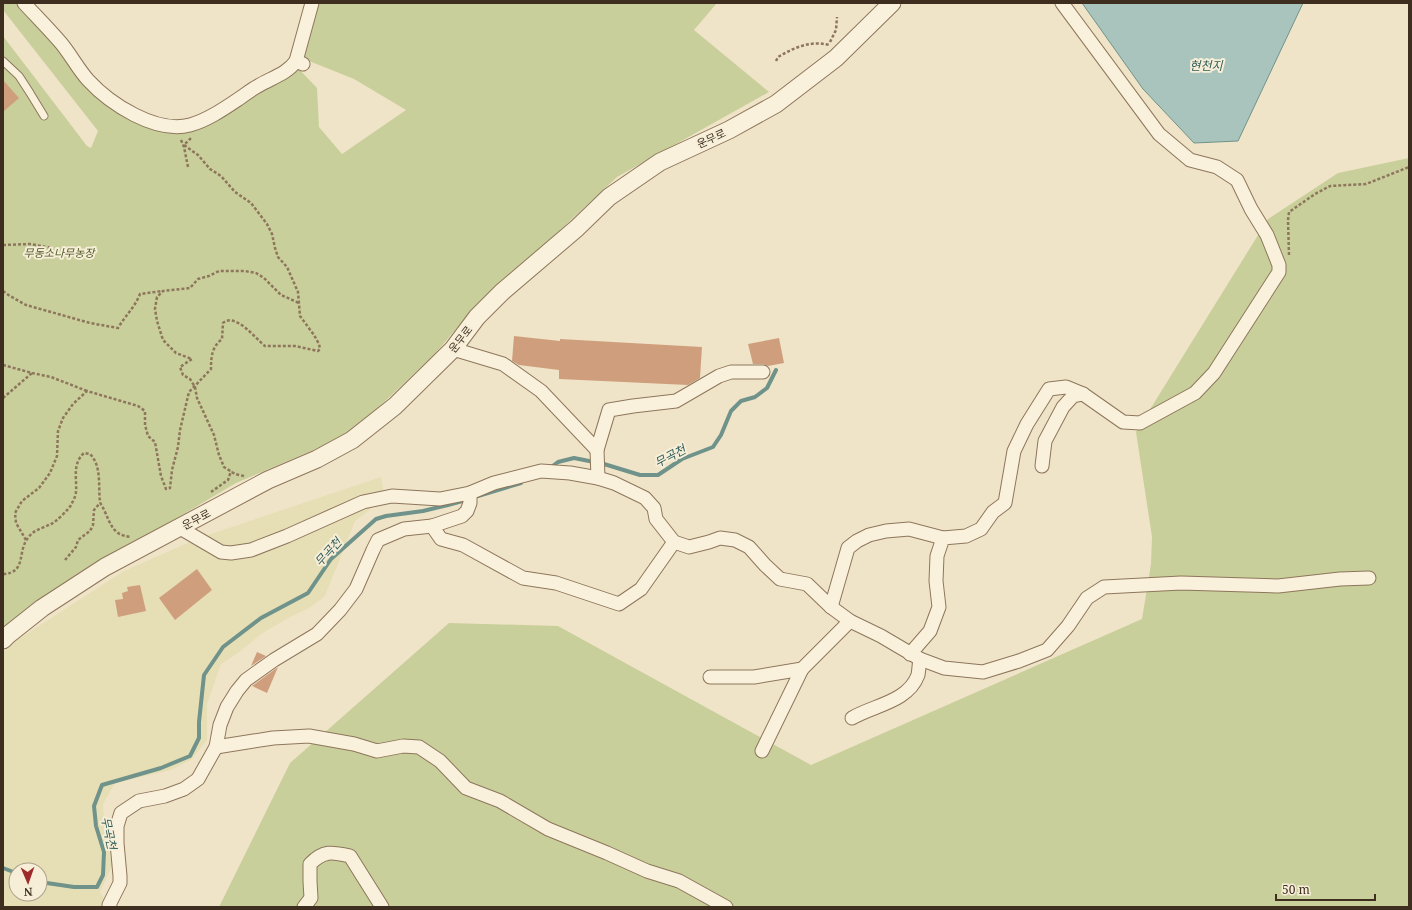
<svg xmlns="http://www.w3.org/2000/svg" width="1412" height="910" viewBox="0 0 1412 910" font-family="'Noto Serif','Noto Sans KR',serif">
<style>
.farmland{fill:#e6deb5;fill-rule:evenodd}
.green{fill:#c9cf9b}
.water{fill:#a9c4bc;stroke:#6f938a}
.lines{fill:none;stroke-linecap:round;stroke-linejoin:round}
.stream{stroke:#6f938a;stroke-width:4}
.building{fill:#cf9f7d}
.service-casing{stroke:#8d765c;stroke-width:9}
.minor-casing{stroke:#8d765c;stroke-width:15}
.tertiary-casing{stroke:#8d765c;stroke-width:19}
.path{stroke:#8d765c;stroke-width:2.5;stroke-dasharray:3 2;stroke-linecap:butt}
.service{stroke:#faf1dc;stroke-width:7}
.minor{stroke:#faf1dc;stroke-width:13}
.tertiary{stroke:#faf1dc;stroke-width:17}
.labels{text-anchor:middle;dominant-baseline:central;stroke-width:4;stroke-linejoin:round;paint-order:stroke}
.street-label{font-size:11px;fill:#3d2e20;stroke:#f7eed8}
.park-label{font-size:11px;font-style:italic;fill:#4d5a26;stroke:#f7eed8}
.water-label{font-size:12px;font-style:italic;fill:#2f5d5a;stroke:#f7eed8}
</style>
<rect width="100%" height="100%" fill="#f0e4c8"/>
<path class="farmland" d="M381 477 385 498 355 521 325 596 311 607 290 617 261 634 238 653 221 664 207 704V740L191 760 171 770 115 783 103 804 104 823 112 866 100 892 110 907H3V653L11 644 124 571 199 538ZM16 870H40V894H16Z"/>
<g class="green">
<path d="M3 3H20L119 108 178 128 296 66 317 88 319 127 342 154 406 110 354 79 299 57 316 3H717L694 30 769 92 617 177 546 243 478 303 433 356 349 435 236 483 128 547 65 582 3 628V36L87 146 91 148 98 131 3 10Z"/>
<path d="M1409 158V907H219L290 763 449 623 558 626 811 765 1142 619 1151 564 1152 537 1136 432 1268 219 1338 173Z"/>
</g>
<path class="water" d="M1082 3H1303L1238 141 1194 143 1143 89Z"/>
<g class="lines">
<g class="stream">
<path d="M550 468 558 462 574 458 604 464 640 475H658L682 459 713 447 721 435 731 411 741 401 755 397 767 388 776 370"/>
<path d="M478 496 521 483"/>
<path d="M3 868 16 873"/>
<path d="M40 882 74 887H97L103 875 104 852 96 826 94 806 102 785 161 768 190 756 199 738V722L204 675 223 647 261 618 308 593 331 559 376 519 386 516 423 511 448 505 466 500"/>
</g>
</g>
<g class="building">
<path d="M3 80 19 98 3 112Z"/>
<path d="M514 336 560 341V339L702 347 700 378 688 385 559 379V370L519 365 512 361Z"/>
<path d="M779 338 784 363 768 366 763 364H753L748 344Z"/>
<path d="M197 569 212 590 175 620 159 598Z"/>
<path d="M140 585 146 611 118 617 115 600 123 599 122 593 128 591 127 587Z"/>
<path d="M257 652 266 656 251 666Z"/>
<path d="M278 667 267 693 252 686Z"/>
</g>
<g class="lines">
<g class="service-casing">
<path id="service" d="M3 61 19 76 30 93 44 116"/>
</g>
<g class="minor-casing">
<g id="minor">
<path d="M24 3C36 16 49 29 61 43 71 55 78 69 88 80 110 104 156 134 190 125 208 120 225 108 240 98 246 94 252 89 258 86 271 78 287 74 296 61"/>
<path d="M303 64 296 61 312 3"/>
<path d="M453 349 503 364 541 391 597 450"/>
<path d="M1042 466 1045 441 1063 407 1073 396 1083 394"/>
<path d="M598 478 597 450 609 410 633 406 676 401 719 376 731 372H763"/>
<path d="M432 526 441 539 463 545 523 578 556 583 619 604 641 589 674 542"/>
<path d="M180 528 221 552 231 553 251 550 287 536 363 502 392 496 440 499 470 493 494 483 541 471 570 473 598 478 614 483 645 498 654 508 656 519 674 542 689 547 709 542 720 538 735 540 749 547 765 565 780 579 807 584 831 607 850 621 881 636 920 659 944 668 983 672 1019 661 1047 650 1068 626 1087 598 1104 587 1181 583 1278 586 1340 579 1369 578"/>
<path d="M831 607 848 548 857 541 869 535 886 531 909 529 943 538"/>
<path d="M910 654 930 631 939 607 936 581 937 556 943 538 966 536 981 529 993 512 1005 503 1014 451 1027 424 1049 389 1066 387 1083 394 1123 422 1140 423 1195 393 1214 373 1279 272V265L1267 235 1251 209 1237 180 1217 167 1190 160 1159 134 1062 3"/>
<path d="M710 677H754L802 669 850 621"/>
<path d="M852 718C874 705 908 702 918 675 919 670 919 664 920 659"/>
<path d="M216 747 273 738 309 736 354 744 377 751 403 746 419 747 440 761 466 788 500 801 548 829 607 853 647 871 679 881 726 907"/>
<path d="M762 751 802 669"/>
<path d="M110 907 109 905 120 883V876L117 843V826L121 813 139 801 165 796 184 789 198 779 216 747 220 725 227 707 237 691 246 680 274 660 317 634 340 610 356 589 373 550 378 540 404 529 432 526 462 516 467 511 470 503V493"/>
<path d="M304 907 311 898 310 881V864C324 850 332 852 350 856L382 907"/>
</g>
</g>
<g class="tertiary-casing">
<path id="tertiary" d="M3 640 8 635 42 608 105 567 268 480 317 459 352 440 395 406 453 349 477 317 502 292 577 228 609 197 660 162 729 130 776 104 836 58 892 3"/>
</g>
<g class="path">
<path d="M830 42 836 30 837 17"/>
<path d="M776 61 778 57C793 48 811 40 829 45"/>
<path d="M181 140 184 147 188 167"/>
<path d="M3 245 30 244 52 248"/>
<path d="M1289 255 1288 220 1289 212 1315 194 1330 186 1366 184 1409 167"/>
<path d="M3 291 10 296 26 305 90 323 118 328C125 316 135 307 140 294L162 291"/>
<path d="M3 365 32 373 51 377 87 391"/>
<path d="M3 398 32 373"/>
<path d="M244 476 235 474 224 467 219 455 214 435 197 398 195 387 190 379 183 375 180 367 192 359 176 353 163 340 157 321 155 309 157 297 163 291 190 288 198 279 209 276 219 271H245L256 273 264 278 281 295 299 303"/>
<path d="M211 492 228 480 231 471"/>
<path d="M26 540 16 523 15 513 22 501 39 488 50 473 57 456 58 431 63 418 73 404 87 391 138 406 145 411V425L148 436 155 442 161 476 166 489 170 488 172 470 178 447 180 430 189 392 211 369C211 356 212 347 222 339L223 323C235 312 255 338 265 346H295L318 351 320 349 319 344 314 335 300 316 298 292 287 267 278 257 275 248 272 234 267 224 251 203 235 192 221 176 210 169 198 155 184 145 191 138"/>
<path d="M65 560 76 547 78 540 90 531 93 525 94 510 100 503"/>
<path d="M3 574C27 573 17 551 28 538 33 530 43 528 51 524 55 523 69 509 71 505 73 501 76 496 76 491 77 478 72 464 84 453L90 454C102 466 98 486 100 502 101 505 103 507 104 510 111 524 112 535 131 537"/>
</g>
<use href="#service" class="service"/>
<use href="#minor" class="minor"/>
<use href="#tertiary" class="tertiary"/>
</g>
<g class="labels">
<g class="street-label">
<text transform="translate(711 138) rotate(-25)">운무로</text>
<text transform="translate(460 339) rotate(-52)">운무로</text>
<text transform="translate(196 519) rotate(-28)">운무로</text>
</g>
<g class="park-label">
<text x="59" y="252">무동소나무농장</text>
</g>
<g class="water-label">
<text x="1206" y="65">현천지</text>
<text transform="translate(670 456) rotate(-28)">무곡천</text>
<text transform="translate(328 552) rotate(-48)">무곡천</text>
<text transform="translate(109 833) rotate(78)">무곡천</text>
</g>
</g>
<rect width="1412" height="910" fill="none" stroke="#3d2e20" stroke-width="8"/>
<g transform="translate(28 882) rotate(178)"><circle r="19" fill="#f7eed8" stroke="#ada18e"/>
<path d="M0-3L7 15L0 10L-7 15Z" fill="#9e2a2b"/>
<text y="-6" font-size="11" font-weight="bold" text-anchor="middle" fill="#3d2e20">N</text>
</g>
<path d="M1276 894v6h99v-6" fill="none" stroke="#3d2e20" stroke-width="2"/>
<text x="1282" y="894" font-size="12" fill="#3d2e20" stroke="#f7eed8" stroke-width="3" paint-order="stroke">50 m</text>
</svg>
